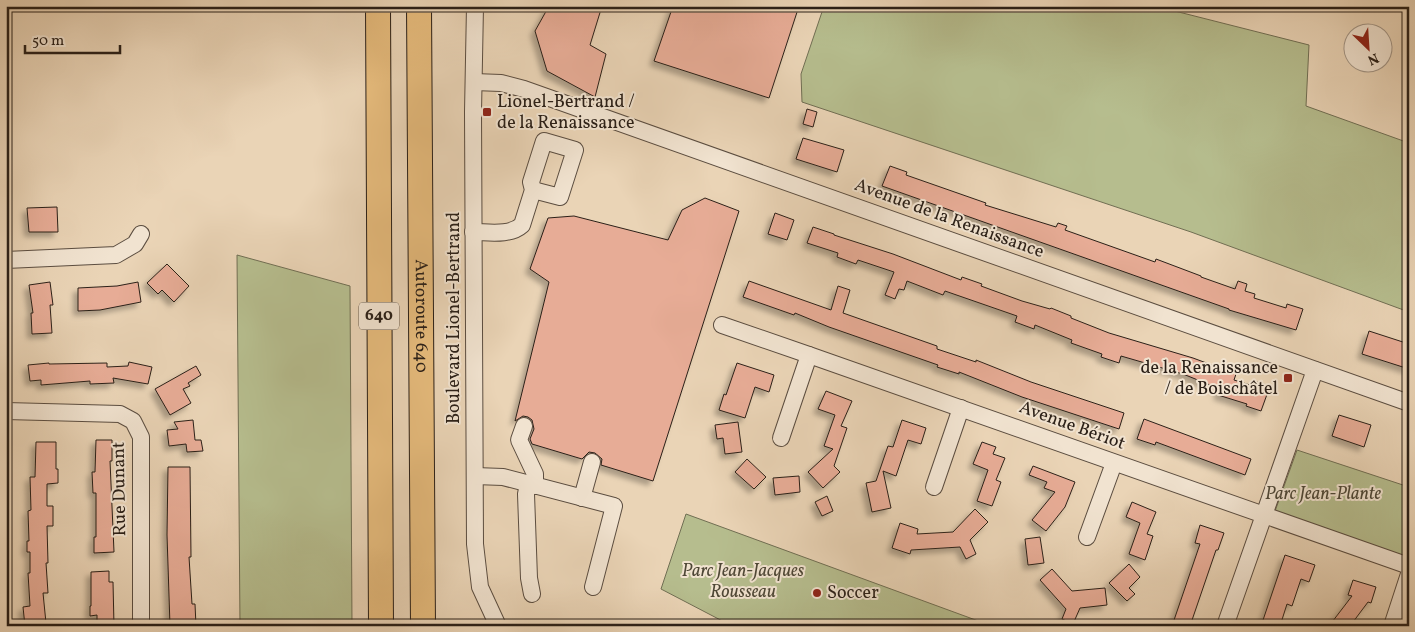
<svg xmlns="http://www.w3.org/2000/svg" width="1415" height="632" viewBox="0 0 1415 632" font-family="Vollkorn,serif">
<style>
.green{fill:#b6bd8e;stroke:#706e53}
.building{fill:#e7ac96;stroke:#2b2018;filter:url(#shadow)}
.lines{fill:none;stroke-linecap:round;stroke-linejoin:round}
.minor-casing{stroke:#5b4d40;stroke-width:18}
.highway-casing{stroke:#2b2018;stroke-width:26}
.minor{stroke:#f1e3d0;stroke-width:16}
.highway{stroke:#e5ba7b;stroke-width:24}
.poi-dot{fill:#8f2418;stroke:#f1e3d0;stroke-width:2}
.labels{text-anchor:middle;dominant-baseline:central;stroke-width:4;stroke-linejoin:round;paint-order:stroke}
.shield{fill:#f1e3d0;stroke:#665a4f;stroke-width:1}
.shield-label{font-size:16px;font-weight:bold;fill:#2b2018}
.poi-label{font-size:18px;fill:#2b2018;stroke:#f1e3d0;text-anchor:start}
.street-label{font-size:18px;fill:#2b2018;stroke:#f1e3d0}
.park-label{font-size:18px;font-style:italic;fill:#4e4736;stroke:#f1e3d0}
</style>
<defs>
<filter id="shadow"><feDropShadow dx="-4.5" dy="4.5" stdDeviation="2.5" flood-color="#0004"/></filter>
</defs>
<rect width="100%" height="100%" fill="#ead4b6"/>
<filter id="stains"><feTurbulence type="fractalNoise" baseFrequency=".004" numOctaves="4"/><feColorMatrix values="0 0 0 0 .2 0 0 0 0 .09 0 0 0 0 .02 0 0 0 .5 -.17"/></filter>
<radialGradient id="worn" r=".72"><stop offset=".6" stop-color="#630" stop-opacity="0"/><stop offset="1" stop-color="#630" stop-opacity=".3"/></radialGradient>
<g class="green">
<path d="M824 6H1155L1309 45 1306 106 1409 143V312L1191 232 802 102 801 74Z"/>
<path d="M237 255 350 286 352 626H240Z"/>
<path d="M1297 450 1409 487V558L1274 514Z"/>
<path d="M686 514 992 626H732L661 589Z"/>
</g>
<g class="building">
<path d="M549 6H602L590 45 606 54 595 97 547 71 535 31Z"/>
<path d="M673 6H799L769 98 654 61Z"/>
<path d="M807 109 817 112 813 127 803 124Z"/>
<path d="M803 138 844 150 837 172 796 159Z"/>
<path d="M890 166 907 172 906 175 986 203 985 205 1056 227 1058 223 1067 226 1065 230 1155 262 1156 259 1201 276V277L1235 289 1238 281 1247 284 1245 291 1255 294 1254 298 1286 308 1287 304 1303 309 1296 330 1229 310V309L882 186Z"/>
<path d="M705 198 739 211 653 481 601 465 602 459 595 453 589 452 582 459 532 444 530 439 534 429 532 420 528 417 523 416 515 421 549 282 530 269 548 218 574 216 668 240 682 210Z"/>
<path d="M57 207 58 232H29L27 208Z"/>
<path d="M775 213 794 220 787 240 768 234Z"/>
<path d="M813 227 834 234V235L893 254 961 280 962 277 982 284 981 286 1022 301 1050 309 1051 308 1071 316V318L1109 333 1193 358 1236 374 1234 380 1253 386 1254 381 1270 386 1261 411 1246 406 1247 404 1218 395 1220 389 1183 374 1121 356 1119 363 1101 357 1102 354 1071 343 1072 340 1035 325 1034 329 1015 322 1017 316 945 291 943 295 907 281 904 290 899 289 895 299 885 295 894 272 858 260 856 264 837 257 838 253 807 243Z"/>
<path d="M167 264 189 286 174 302 162 290 158 294 147 283Z"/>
<path d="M749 281 831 310 838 286 850 290 843 313 937 346V349L976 362V360L1031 382 1124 413 1119 429 1022 397 959 372V374L937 367 938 365 829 327 795 313 794 315 743 297Z"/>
<path d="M50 282 53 305H50L52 333 32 334 31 313H33L29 285Z"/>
<path d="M138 282 141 302 100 310 78 311V288L117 286Z"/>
<path d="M1369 331 1409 344V369L1362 354Z"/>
<path d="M129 362 152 367 148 384 113 378 114 383 90 384V381L41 385V380L30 381 28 365 49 363V364L107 363V367L128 366Z"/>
<path d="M737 363 774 375 769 392 755 387 745 418 719 410 724 394 726 395Z"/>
<path d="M196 366 201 375 188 383 190 386 183 389 191 403 170 415 155 389Z"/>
<path d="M826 391 852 401 841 426 847 428 834 466 840 472 823 488 808 472 833 449 824 446 835 415 818 409Z"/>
<path d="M1339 415 1371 425 1364 447 1332 436Z"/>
<path d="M1144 419 1251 459 1245 475 1156 442 1155 445 1137 439Z"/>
<path d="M193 420 195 440H201L203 451 187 452 186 444 169 446 167 430 178 429 174 422Z"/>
<path d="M902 420 926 428 921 444 908 440 896 476 883 471 891 508 872 512 866 483 876 481 888 446 893 447Z"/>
<path d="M738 422 742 452 725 454 723 438 717 439 715 425Z"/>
<path d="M96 440H112V461H110L114 552 94 553V537H96V493H93L92 472H95Z"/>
<path d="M36 442H56V469H58V483L47 484V506H53V526H47L48 563H46L48 593H43L46 623 37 624V626H25L23 607 30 606 28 573H30V552H27V541H29L28 511 31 510 30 477H35Z"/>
<path d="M982 442 996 447 993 454 1005 458 996 480 1001 482 992 506 977 501 988 470 973 464Z"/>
<path d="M747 459 766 477 754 489 735 472Z"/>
<path d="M1033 466 1075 482 1065 507 1046 531 1032 520 1055 492 1044 488 1047 482 1029 475Z"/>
<path d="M168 467H190L191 557H189L192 604H195L196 626H170L167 535Z"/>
<path d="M799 476 800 492 775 495 773 478Z"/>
<path d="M827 496 833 511 822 516 815 502Z"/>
<path d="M1132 502 1156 512 1147 534 1153 536 1145 560 1129 554 1140 523 1126 517Z"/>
<path d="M975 509 988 522 970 540 976 554 966 559 960 547 911 550 910 554 892 548 900 523 918 529 917 534 953 532Z"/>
<path d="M1200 525 1224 533 1218 550H1216L1190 626H1172L1200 544 1195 543Z"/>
<path d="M1040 537 1044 563 1028 565 1025 539Z"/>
<path d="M1285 555 1315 565 1309 582 1301 579 1292 606 1287 604 1280 626H1261Z"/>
<path d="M1129 564 1140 577 1129 588 1135 594 1127 601 1109 583Z"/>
<path d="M1052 569 1072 591 1105 588 1107 605 1080 608 1073 624 1062 619 1066 609 1040 580Z"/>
<path d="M109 571V582H113L114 626H97V615L90 616V606H91V572Z"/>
<path d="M1353 580 1376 587 1371 603 1368 602 1350 626H1329L1352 596 1348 595Z"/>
</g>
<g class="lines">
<g class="minor-casing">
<g id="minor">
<path d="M475 6 473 112 475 544 480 587 498 626"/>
<path d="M474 82 501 83 524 89 1409 403"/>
<path d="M473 232C488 232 510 236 522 225L533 190 531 182 544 141 575 150 560 197 533 190"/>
<path d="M6 260 116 255 135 244 141 234"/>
<path d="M722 325 809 355 1409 566"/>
<path d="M6 411 120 414 133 421 141 437V626"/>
<path d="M524 426 519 440 535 474V486"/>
<path d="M781 438 809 355"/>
<path d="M475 476 503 477 614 506 593 587"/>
<path d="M528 484 526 494 529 578 532 594"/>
<path d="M934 487 961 408"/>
<path d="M582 498 592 462"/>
<path d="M1087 537 1114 463"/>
<path d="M1225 626 1315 370"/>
<path d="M1392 626 1409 574"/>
</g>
</g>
<g class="highway-casing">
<g id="highway">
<path d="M378 6 381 626"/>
<path id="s1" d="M419 6 423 626"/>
</g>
</g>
<use href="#minor" class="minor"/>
<use href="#highway" class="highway"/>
</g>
<g class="poi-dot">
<rect x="482" y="107" width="10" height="10" rx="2.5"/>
<rect x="1283" y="373" width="10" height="10" rx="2.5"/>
<circle cx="817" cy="593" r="5"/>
</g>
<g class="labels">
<rect class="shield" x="359" y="302.5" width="40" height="27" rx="4"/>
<g class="shield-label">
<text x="379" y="316">640</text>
</g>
<g class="poi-label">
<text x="497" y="102">Lionel-Bertrand /<tspan x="497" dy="21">de la Renaissance</tspan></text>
<text x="1278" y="368" text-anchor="end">de la Renaissance<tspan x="1278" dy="21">/ de Boischâtel</tspan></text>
<text x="827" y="593">Soccer</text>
</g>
<g class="street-label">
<text transform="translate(949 219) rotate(20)">Avenue de la Renaissance</text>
<text stroke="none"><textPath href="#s1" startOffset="310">Autoroute 640</textPath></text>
<text transform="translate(454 318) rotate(-90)">Boulevard Lionel-Bertrand</text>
<text transform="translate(1072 426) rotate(20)">Avenue Bériot</text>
<text transform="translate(120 489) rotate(-91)">Rue Dunant</text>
</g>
<g class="park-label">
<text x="1323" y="494">Parc Jean-Plante</text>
<text x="743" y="571">Parc Jean-Jacques<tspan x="743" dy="21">Rousseau</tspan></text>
</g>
</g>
<rect width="1415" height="632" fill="none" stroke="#ead4b6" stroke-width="25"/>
<rect x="8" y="8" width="1400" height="617" fill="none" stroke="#2b2018" stroke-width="2.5"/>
<rect x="12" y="12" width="1390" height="607" fill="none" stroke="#2b2018"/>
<g transform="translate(1368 48) rotate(155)"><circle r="24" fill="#f1e3d0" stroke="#a29586"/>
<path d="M0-4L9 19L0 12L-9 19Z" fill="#8f2418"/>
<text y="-8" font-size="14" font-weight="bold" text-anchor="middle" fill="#2b2018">N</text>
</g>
<path d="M25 45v8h95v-8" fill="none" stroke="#2b2018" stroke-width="2.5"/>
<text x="32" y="45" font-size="15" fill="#2b2018" stroke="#f1e3d0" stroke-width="4" paint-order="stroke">50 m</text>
<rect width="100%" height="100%" filter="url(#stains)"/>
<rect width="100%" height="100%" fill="url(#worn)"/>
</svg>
